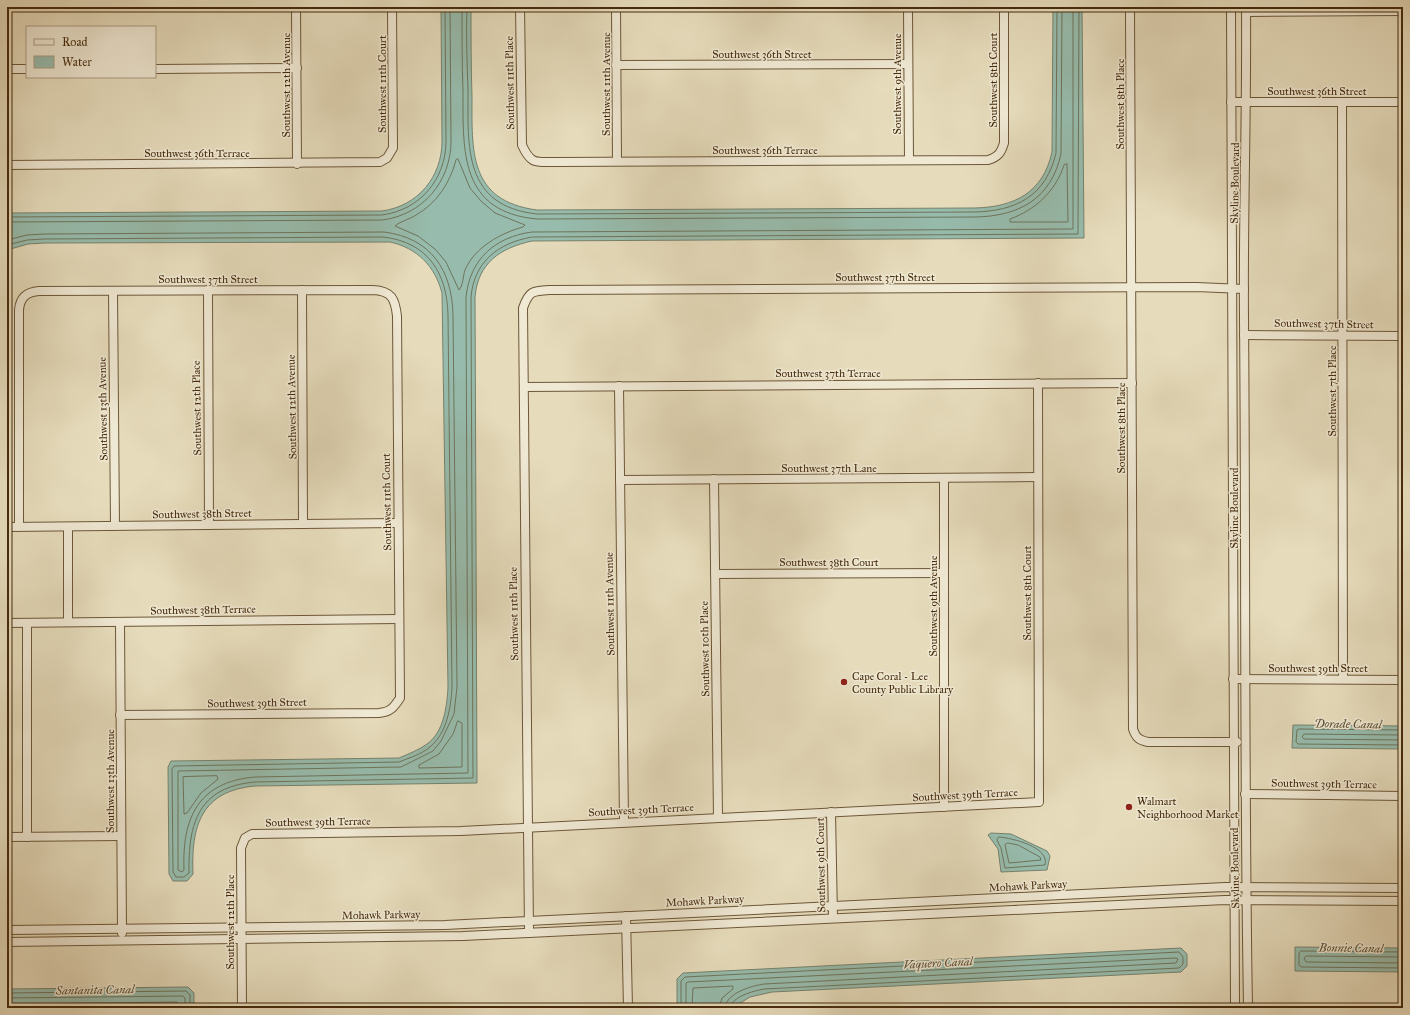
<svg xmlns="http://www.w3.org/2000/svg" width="1410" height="1015" viewBox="0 0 1410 1015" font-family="'IM FELL Great Primer',serif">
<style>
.water{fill:#97bcad;stroke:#76826d}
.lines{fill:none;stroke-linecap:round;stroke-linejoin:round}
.shore{stroke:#6e745c;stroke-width:1}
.minor-casing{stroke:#6d5738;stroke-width:10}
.minor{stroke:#efe8d3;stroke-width:8}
.poi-dot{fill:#8f2418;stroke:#efe8d3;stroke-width:1.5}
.labels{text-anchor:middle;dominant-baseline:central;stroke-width:3;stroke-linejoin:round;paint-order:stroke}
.street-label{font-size:11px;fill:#452b0c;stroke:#efe8d3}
.poi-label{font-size:11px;fill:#452b0c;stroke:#efe8d3;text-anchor:start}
.water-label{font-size:12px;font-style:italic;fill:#5a4f34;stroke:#efe8d3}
</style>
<rect width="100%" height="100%" fill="#e6dcbc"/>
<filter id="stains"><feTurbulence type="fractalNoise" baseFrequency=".005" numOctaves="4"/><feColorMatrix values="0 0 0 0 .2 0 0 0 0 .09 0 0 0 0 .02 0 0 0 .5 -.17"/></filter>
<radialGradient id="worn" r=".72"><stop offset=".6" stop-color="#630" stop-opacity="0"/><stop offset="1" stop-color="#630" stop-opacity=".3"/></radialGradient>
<g class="water">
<path d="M441 7H471C471 37 471 66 472 96 472 150 468 201 537 210L975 208C1014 207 1043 193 1052 152L1053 7H1082L1084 238 532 241C500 248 478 263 475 297L477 783 255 786C201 791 191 826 193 874L187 881H173L169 874 168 767 171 761 399 758C408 754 419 750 427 744 444 732 447 706 448 687L442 293C435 266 417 248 390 242L45 243 28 244 7 250V213L382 211C418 206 442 177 442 141Z"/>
<path d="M1293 725 1403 726V749L1292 748Z"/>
<path d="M991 833 1011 834 1047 851 1050 856 1047 870 1001 872 998 849 988 835Z"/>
<path d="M1295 947 1403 948V972L1295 971Z"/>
<path d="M1181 948 1187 954V966L1181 972 772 992 750 997 732 1008H677V979L683 973Z"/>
<path d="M188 987 194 993V1008H7V989Z"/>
</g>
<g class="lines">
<g class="shore">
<path d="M462 7C462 35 462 64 463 92 463 152 460 212 537 219L976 217C1019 216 1051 199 1061 154L1062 7"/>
<path d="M467 7C466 35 467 62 468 90 468 147 463 206 537 214L975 212C1016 211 1046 196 1056 153L1057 7"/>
<path d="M458 159 470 188 481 201 495 213 525 225 523 227C501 233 475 247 465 270 463 276 463 286 459 290L446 262 435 249 418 236 395 226C399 222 410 219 416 215 437 203 450 183 456 160Z"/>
<path d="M1067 164 1068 222H1010V219C1035 210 1056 191 1064 165Z"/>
<path d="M7 217 382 215C420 210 446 179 446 141L445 7"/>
<path d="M7 222 382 220C423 215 451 181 451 141L450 7"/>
<path d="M7 240 27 235 44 234 384 232C431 238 452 270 453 315L457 687 454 714 441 741 433 751 401 767 178 771V870L182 872 184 870C182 818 198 782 255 777L468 773 466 297C470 259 495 237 532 232L1073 229V7"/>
<path d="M7 245 27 240 44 239 383 237C428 242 447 273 448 315L452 687C451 707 447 733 430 747 422 754 409 758 399 762L174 766 172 769 173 872 176 877H184L189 873C188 822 199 787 255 782L473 778 471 297C474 262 498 243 532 237L1078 234 1079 7"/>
<path d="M458 721 462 723V767L419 768V765L439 754 453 734Z"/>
<path d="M1403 730 1299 729 1297 730 1296 742 1298 744 1403 745"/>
<path d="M1403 735 1304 734 1302 737 1304 739 1403 740"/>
<path d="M217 776 218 779 201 793 187 813 184 814 183 777Z"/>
<path d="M999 837C1012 838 1050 847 1045 865L1005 868 1001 848 997 840Z"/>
<path d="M1008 843 1018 845 1040 857 1041 860 1009 863 1005 845Z"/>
<path d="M1403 952 1301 951 1299 953V965L1301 967 1403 968"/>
<path d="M1403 957 1306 956 1304 958 1306 962 1403 963"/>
<path d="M7 993 186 991 190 995V1008"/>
<path d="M7 998 183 996 185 998V1008"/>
<path d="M7 1004 177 1002 179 1008"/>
<path d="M681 1008V981L685 977 1179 952 1183 957V964L1179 968 764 989C754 991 732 996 730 1008"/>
<path d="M686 1008V983L688 982 1176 958 1178 959 1176 963 764 984C751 986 726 993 725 1008"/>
<path d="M692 1008 693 988 733 986V989L722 998 719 1008"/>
</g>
<g class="minor-casing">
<g id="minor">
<path d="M296 7 297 164"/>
<path d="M520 7 522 145C531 165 536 162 556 162L988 160C998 157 1001 153 1004 143V7"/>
<path d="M616 7 617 161"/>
<path d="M908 7 909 160"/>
<path d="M1130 7 1133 729C1136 738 1139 740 1148 742H1237"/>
<path d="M1231 7 1235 1008"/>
<path d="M1246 7C1247 111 1243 215 1244 319 1246 549 1244 778 1248 1008"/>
<path d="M1246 12 1403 11"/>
<path d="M616 65 908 64"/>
<path d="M7 69H27"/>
<path d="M155 69 297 68"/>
<path d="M1231 102H1403"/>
<path d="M1342 102 1343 679"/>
<path d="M7 165 380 162 387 158 393 148 392 7"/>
<path d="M208 290 209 525"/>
<path d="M302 290 303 524"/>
<path d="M113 291 115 526"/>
<path d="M1244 335 1403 336"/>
<path d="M619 386 624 822"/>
<path d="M524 387 1132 383"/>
<path d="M944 478V807"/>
<path d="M714 479 718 818"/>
<path d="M620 480 1038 477"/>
<path d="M7 527 398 523"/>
<path d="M19 527V310C20 297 27 292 39 291L373 290C392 291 395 299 397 316L400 698C394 707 391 712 379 713L120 715"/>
<path d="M68 527V622"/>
<path d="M715 574 943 573"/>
<path d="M120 622 122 933"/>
<path d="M7 623 399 619"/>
<path d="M27 623V837"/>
<path d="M1233 679 1403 680"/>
<path d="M1245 794 1403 796"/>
<path d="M831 812 833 918"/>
<path d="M7 837 121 836"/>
<path d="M626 916 628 1008"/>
<path d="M7 930 445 925 1225 887 1403 888"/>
<path d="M529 933 523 308C529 291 532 291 550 290L1196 287 1244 289"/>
<path d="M7 942 463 936 1225 900 1403 901"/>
<path d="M242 1008 241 848 245 838 252 834 461 831 1039 802 1038 383"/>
</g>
</g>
<use href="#minor" class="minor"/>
</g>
<g class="poi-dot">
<circle cx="844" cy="682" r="4"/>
<circle cx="1129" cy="807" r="4"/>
</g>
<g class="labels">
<g class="street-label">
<text x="762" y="54">Southwest 36th Street</text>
<text transform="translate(993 80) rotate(-90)">Southwest 8th Court</text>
<text transform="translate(510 83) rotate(-91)">Southwest 11th Place</text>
<text transform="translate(382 84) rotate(-90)">Southwest 11th Court</text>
<text transform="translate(606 84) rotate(-90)">Southwest 11th Avenue</text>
<text transform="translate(897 84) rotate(-90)">Southwest 9th Avenue</text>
<text transform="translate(286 85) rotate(-90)">Southwest 12th Avenue</text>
<text x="1317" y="91">Southwest 36th Street</text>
<text transform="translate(1120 104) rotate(-90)">Southwest 8th Place</text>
<text x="765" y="150">Southwest 36th Terrace</text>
<text x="197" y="153">Southwest 36th Terrace</text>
<text transform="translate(1235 183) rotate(-89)">Skyline Boulevard</text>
<text x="885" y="277">Southwest 37th Street</text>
<text x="208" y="279">Southwest 37th Street</text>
<text transform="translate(1324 324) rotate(1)">Southwest 37th Street</text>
<text x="828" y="373">Southwest 37th Terrace</text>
<text transform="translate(1332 391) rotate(-90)">Southwest 7th Place</text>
<text transform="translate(292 407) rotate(-91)">Southwest 12th Avenue</text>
<text transform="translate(197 408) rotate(-91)">Southwest 12th Place</text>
<text transform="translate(103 409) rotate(-91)">Southwest 13th Avenue</text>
<text transform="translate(1121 428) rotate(-90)">Southwest 8th Place</text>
<text x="829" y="468">Southwest 37th Lane</text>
<text transform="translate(387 502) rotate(-91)">Southwest 11th Court</text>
<text transform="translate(1234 508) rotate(-90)">Skyline Boulevard</text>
<text transform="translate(202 514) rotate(-1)">Southwest 38th Street</text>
<text x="829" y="562">Southwest 38th Court</text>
<text transform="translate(1027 593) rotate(-90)">Southwest 8th Court</text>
<text transform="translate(610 604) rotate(-91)">Southwest 11th Avenue</text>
<text transform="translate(933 606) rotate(-90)">Southwest 9th Avenue</text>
<text transform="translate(203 610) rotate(-1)">Southwest 38th Terrace</text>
<text transform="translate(514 614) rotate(-91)">Southwest 11th Place</text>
<text transform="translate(705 649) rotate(-91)">Southwest 10th Place</text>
<text x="1318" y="668">Southwest 39th Street</text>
<text transform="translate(257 703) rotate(-1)">Southwest 39th Street</text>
<text transform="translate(110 781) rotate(-90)">Southwest 13th Avenue</text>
<text transform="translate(1324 784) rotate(1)">Southwest 39th Terrace</text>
<text transform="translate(965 795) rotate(-3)">Southwest 39th Terrace</text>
<text transform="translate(641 810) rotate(-3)">Southwest 39th Terrace</text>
<text transform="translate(318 822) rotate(-1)">Southwest 39th Terrace</text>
<text transform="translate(821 865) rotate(-91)">Southwest 9th Court</text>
<text transform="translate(1235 868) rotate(-91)">Skyline Boulevard</text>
<text transform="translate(1028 886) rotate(-3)">Mohawk Parkway</text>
<text transform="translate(705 901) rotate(-3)">Mohawk Parkway</text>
<text transform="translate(381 915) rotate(-1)">Mohawk Parkway</text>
<text transform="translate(230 922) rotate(-90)">Southwest 12th Place</text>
</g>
<g class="poi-label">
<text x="852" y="676">Cape Coral - Lee<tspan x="852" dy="13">County Public Library</tspan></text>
<text x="1137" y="801">Walmart<tspan x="1137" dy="13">Neighborhood Market</tspan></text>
</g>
<g class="water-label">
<text transform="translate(1348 724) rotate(1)">Dorade Canal</text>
<text transform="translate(1351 948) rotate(1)">Bonnie Canal</text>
<text transform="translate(938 963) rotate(-3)">Vaquero Canal</text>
<text transform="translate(95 990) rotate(-1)">Santanita Canal</text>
</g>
</g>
<rect width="1410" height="1015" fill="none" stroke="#e6dcbc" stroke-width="24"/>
<rect x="8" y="8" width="1394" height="999" fill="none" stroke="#452b0c" stroke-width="2"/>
<rect x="12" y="12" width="1386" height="991" fill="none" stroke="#452b0c"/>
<rect x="26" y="26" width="130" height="52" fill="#efe8d3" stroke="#ab9c83"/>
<rect x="34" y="39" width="20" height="6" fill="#efe8d3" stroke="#ab9c83"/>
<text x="62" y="46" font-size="12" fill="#452b0c">Road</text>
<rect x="34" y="56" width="20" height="12" fill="#97bcad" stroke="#ab9c83"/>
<text x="62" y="66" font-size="12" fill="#452b0c">Water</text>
<rect width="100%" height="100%" filter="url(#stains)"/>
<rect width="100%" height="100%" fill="url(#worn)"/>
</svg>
